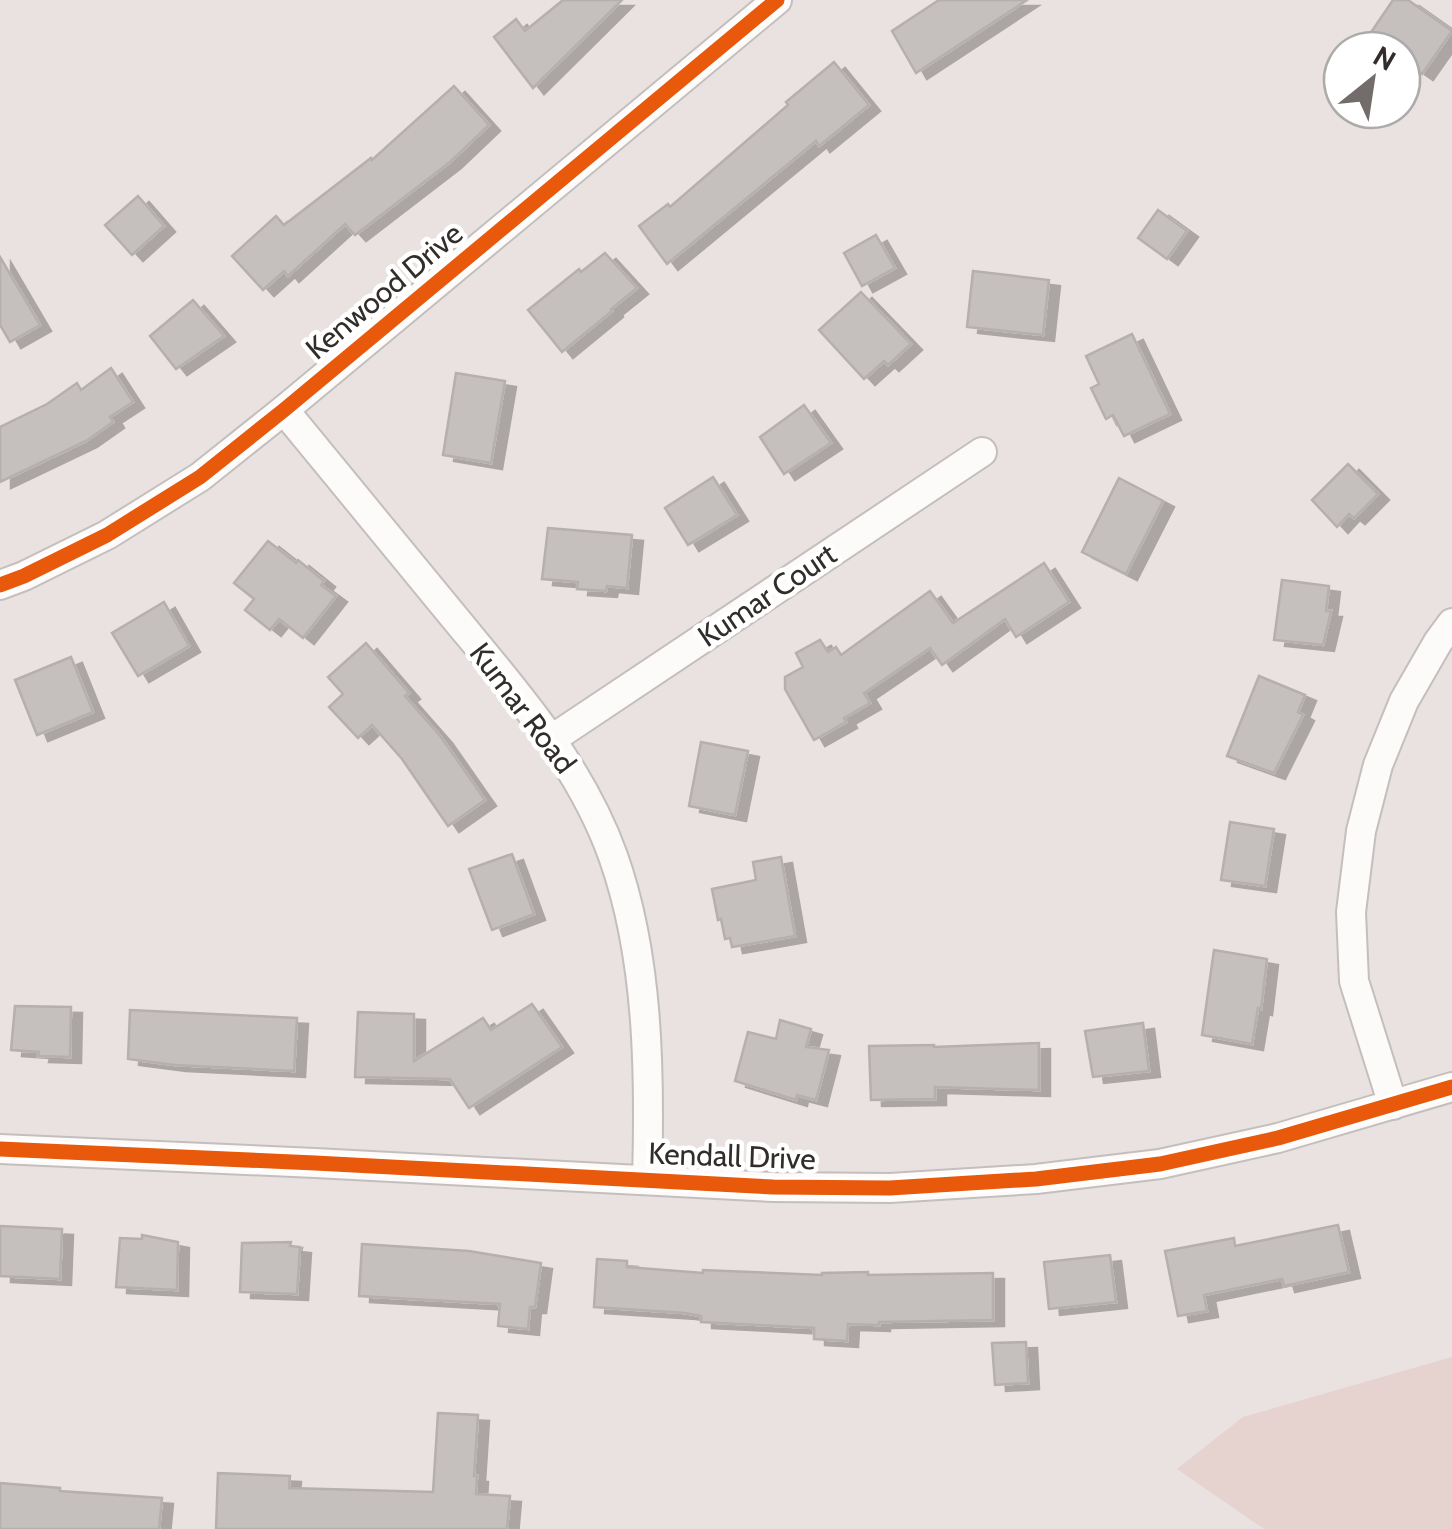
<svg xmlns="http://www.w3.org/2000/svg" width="1452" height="1529" viewBox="0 0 1452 1529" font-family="Cabin,sans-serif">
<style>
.green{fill:#e6d2ce}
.building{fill:#c5bfbe;stroke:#b5b0ae;stroke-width:2.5;filter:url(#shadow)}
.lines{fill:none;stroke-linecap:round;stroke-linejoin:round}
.street-casing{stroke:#c4bebc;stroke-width:32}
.street{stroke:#fcfbfa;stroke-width:28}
.cycleway-casing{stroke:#fff;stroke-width:21}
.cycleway{stroke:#e8590c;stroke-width:15}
.labels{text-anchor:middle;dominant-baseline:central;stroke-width:9;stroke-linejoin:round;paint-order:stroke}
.street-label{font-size:30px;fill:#322d2b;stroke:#fff}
</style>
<defs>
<filter id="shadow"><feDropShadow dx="11" dy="6" stdDeviation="0" flood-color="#0004"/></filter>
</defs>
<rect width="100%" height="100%" fill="#e9e2e0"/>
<path class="green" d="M1452 1357V1529H1264L1177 1469 1243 1417Z"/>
<g class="building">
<path d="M563 0H622L533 88 494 37 516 19 525 31Z"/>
<path d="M939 0H1027L916 73 892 31Z"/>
<path d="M1393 0H1408L1452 31 1422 74 1402 60V50H1359Z"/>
<path d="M834 62 869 105 819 146 816 141 667 264 639 226 668 204 670 207 788 105 786 102Z"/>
<path d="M454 86 489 125 450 162 355 235 345 224 288 276 284 271 263 290 232 256 276 216 284 225 371 158 372 160Z"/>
<path d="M138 196 164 226 132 255 105 225Z"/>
<path d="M1158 210 1187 231 1167 259 1138 238Z"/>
<path d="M876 235 895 268 862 286 844 253Z"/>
<path d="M605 253 637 288 611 309 612 311 562 352 528 310 579 269 581 272Z"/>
<path d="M0 257 40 325 10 342 0 325Z"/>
<path d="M973 271 1049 280 1043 335 967 327Z"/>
<path d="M861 292 911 344 888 365 884 361 864 379 819 330Z"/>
<path d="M193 300 224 336 176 369 150 336Z"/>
<path d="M1132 334 1170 414 1124 436 1113 415 1106 419 1091 388 1099 384 1086 356Z"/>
<path d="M111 368 133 402 110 417 113 422 86 441 0 482V427L47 404 77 383 81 390Z"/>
<path d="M456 373 505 381 491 463 443 455Z"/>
<path d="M804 405 831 443 784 474 760 437Z"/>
<path d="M1348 464 1378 494 1354 518 1349 514 1337 527 1312 500Z"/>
<path d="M713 477 737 515 688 545 665 508Z"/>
<path d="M1119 478 1163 501 1126 574 1082 552Z"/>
<path d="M548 528 632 535 627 588 607 586 606 591 577 589 578 582 542 579Z"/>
<path d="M268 541 296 563 298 560 324 581 321 585 336 596 303 638 279 619 270 630 245 610 254 599 234 583Z"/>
<path d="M1044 563 1069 602 1016 637 1005 619 942 665 930 648 864 693 870 703 844 718 846 722 814 740 785 689V677L803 667 796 653 820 640 828 652 836 647 841 655 930 591 953 623Z"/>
<path d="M1282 580 1329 586 1326 611H1331L1323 645 1274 640Z"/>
<path d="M164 602 189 646 138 676 112 633Z"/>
<path d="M366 643 409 693 405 696 441 737 485 800 448 826 402 759 372 725 358 738 329 707 343 694 328 677Z"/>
<path d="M71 657 93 712 37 735 15 680Z"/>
<path d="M1259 676 1305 695 1298 712 1303 715 1274 773 1227 756Z"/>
<path d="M701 742 748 751 735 815 689 806Z"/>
<path d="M1230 822 1274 829 1265 886 1221 880Z"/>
<path d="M512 854 534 914 492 930 469 869Z"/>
<path d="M781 857 795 936 732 947 730 938 725 939 721 919 718 920 712 889 756 880 753 862Z"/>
<path d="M1214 950 1267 959 1261 1009 1258 1008 1252 1044 1202 1035Z"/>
<path d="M532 1004 562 1047 469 1108 450 1079 355 1077 358 1012 414 1014V1061L483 1018 491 1030Z"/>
<path d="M15 1006 71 1007 70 1057 38 1056 39 1052 11 1050Z"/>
<path d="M130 1010 297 1018 294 1071 175 1065 128 1059Z"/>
<path d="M780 1020 811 1029 806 1047 829 1050 816 1100 797 1095 796 1100 735 1081 748 1032 776 1039Z"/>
<path d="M1143 1023 1149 1071 1093 1077 1085 1031Z"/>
<path d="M1039 1043V1090L935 1087V1099L871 1100 869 1046 934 1045V1047Z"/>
<path d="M1338 1225 1349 1272 1284 1286 1282 1279 1204 1295 1207 1311 1178 1316 1165 1251 1234 1238 1235 1246Z"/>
<path d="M0 1226 62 1229 60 1279 0 1276Z"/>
<path d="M142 1235 178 1242 177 1290 116 1287 120 1238 142 1239Z"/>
<path d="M291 1242 290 1246 300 1247 297 1294 240 1292 242 1243Z"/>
<path d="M362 1244 469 1251 541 1263 535 1307H530L528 1329 498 1326 500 1304 359 1296Z"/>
<path d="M1110 1255 1116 1302 1049 1309 1044 1262Z"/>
<path d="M597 1259 627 1261V1267L703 1273V1270L822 1275V1273L868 1272V1275L993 1273V1320L879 1322V1325L848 1324 847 1341 814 1339V1328L701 1322V1316L685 1313 594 1307Z"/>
<path d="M1026 1342 1028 1383 995 1385 992 1343Z"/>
<path d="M438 1413 478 1415 474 1476H477L476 1494 510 1496 507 1529H216L218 1473 290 1476 289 1488 433 1492Z"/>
<path d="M0 1483 60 1488V1491L162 1498 159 1529H0Z"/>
</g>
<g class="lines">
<g class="street-casing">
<g id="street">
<path d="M284 410C341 479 397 548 454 617 515 691 580 764 613 856 649 957 650 1074 647 1180"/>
<path d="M0 585 24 576 107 535 200 477 284 410 777 0"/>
<path d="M552 739 982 452"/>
<path d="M1393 1105 1354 981 1351 912 1361 831 1378 765 1404 701 1438 642 1452 623"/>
<path d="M0 1149 315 1163 773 1187 890 1188 1036 1179 1160 1164 1278 1138 1452 1087"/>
</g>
</g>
<use href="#street" class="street"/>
<g class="cycleway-casing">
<g id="cycleway">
<path d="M0 585 24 576 107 535 200 477 284 410 777 0"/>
<path d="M0 1149 315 1163 773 1187 890 1188 1036 1179 1160 1164 1278 1138 1452 1087"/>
</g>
</g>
<use href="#cycleway" class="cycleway"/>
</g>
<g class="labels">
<g class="street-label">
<text transform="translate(384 291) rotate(-40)">Kenwood Drive</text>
<text transform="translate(767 595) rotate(-34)">Kumar Court</text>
<text transform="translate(523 708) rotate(53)">Kumar Road</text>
<text transform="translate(732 1156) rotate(2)">Kendall Drive</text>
</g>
</g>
<g transform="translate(1372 80) rotate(30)"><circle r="48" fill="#ffffff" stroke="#adabaa" stroke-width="2.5"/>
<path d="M0-8L18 38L0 25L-18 38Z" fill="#726c6a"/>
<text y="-15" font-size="28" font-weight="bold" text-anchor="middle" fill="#322d2b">N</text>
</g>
</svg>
